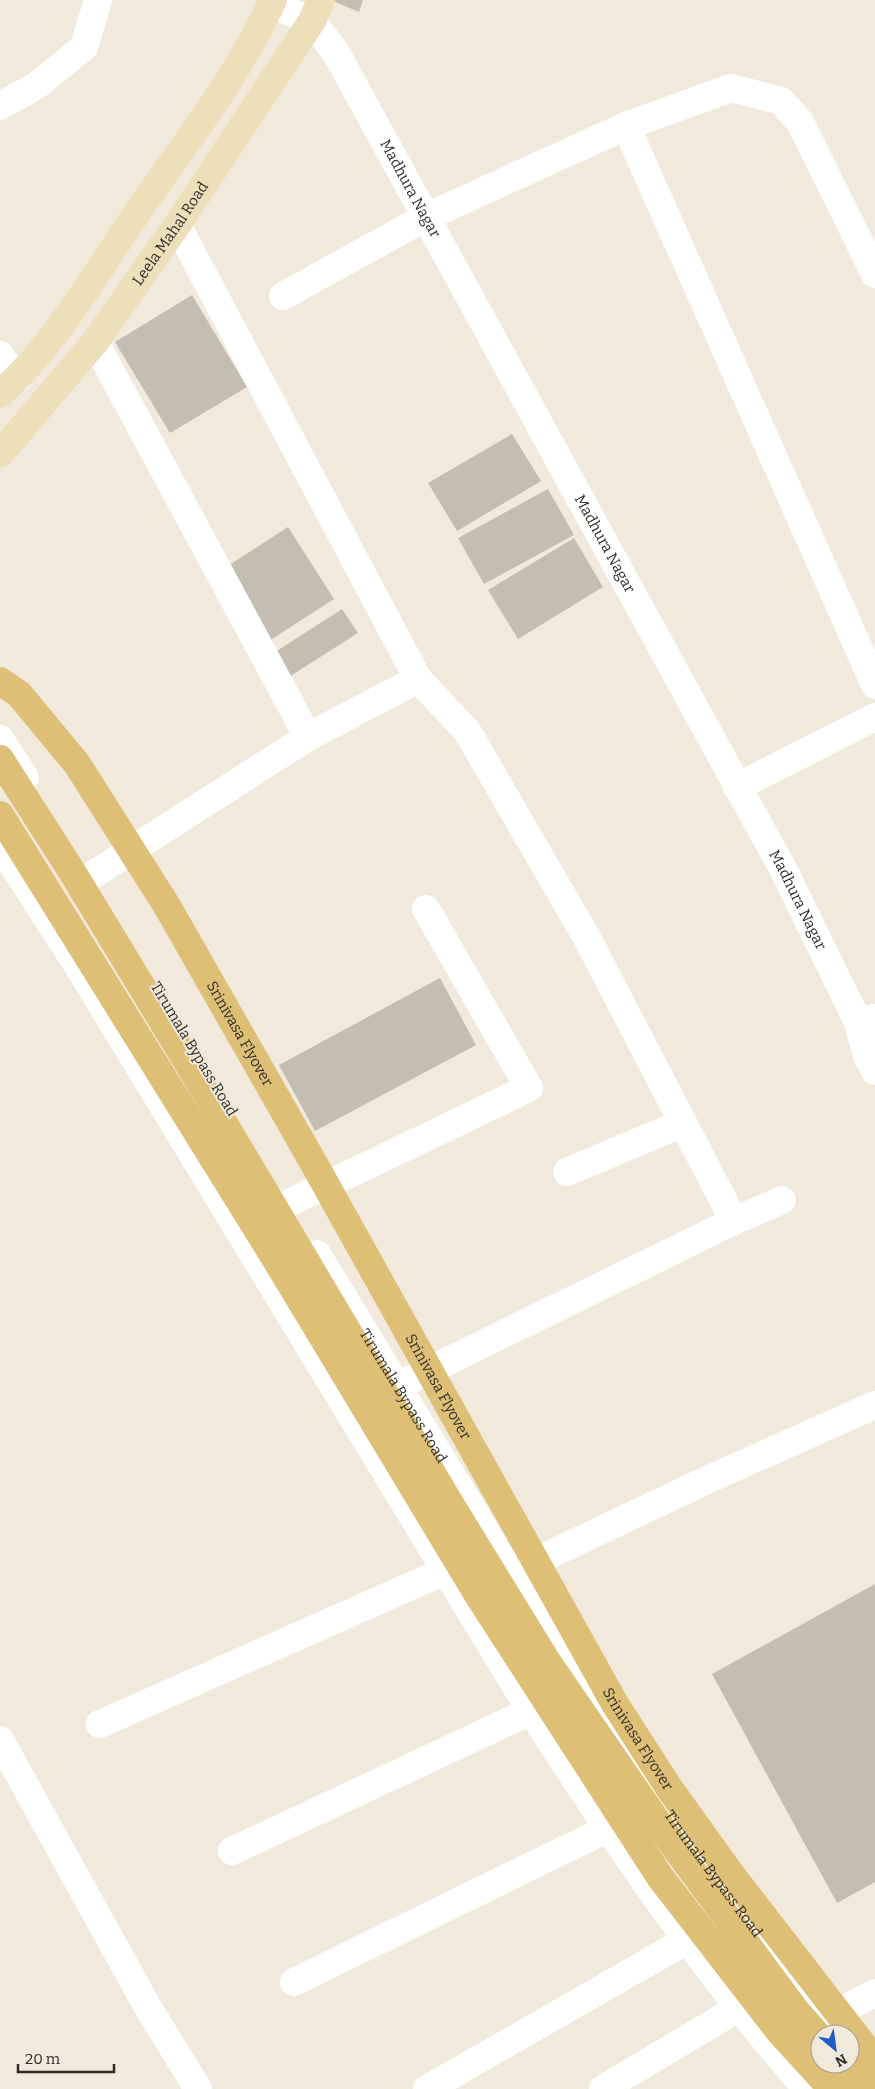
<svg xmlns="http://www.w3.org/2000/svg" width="875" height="2089" viewBox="0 0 875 2089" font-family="Bitter,serif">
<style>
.building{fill:#c4beb2}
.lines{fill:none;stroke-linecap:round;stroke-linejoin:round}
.minor{stroke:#fff;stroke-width:28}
.tertiary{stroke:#fff;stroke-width:28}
.secondary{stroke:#eedfbb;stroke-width:28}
.primary{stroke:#debf76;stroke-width:28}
.labels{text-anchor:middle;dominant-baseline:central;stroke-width:4;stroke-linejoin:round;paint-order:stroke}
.street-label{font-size:15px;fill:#2e2b27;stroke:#f0e9dc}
</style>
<rect width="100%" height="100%" fill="#f0e9dc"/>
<g class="building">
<path d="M331 0H363L359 12Z"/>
<path d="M192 295 247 387 170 433 115 342Z"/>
<path d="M512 434 541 481 457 531 428 483Z"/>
<path d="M548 489 574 535 484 584 458 538Z"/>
<path d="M288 527 334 599 269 641 223 569Z"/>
<path d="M574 538 603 587 518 639 488 590Z"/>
<path d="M342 609 358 633 284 680 269 656Z"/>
<path d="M440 978 476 1045 315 1131 279 1065Z"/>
<path d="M875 1584V1882L837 1903 712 1674Z"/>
</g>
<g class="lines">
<g class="minor">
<path id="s1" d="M271 4 312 21 336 53 783 869 858 1022 875 1018"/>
<path d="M0 106 36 86 84 47 98 0"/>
<path d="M626 126 875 685"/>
<path d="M177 225 418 679 467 731 587 938 734 1221"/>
<path d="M283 296 426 217 626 126 731 88 781 101 800 122 875 274"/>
<path d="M95 342 308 737"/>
<path d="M0 355 17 379"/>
<path d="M737 787 875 717"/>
<path d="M91 876 308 737 418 679"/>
<path d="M858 1022 866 1053 875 1071"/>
<path d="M567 1172 683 1123"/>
<path d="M287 1204 529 1088 426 909"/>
<path d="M397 1386 734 1221 782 1200"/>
<path d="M515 1571 709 1479 875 1405"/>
<path d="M100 1724 447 1570"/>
<path d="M0 1740 146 2004 198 2089"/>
<path d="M232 1851 531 1711"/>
<path d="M294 1982 607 1829"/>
<path d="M822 2021 875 1993"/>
<path d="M427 2089 687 1940"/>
<path d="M603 2089 740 2007"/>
</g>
<g class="tertiary">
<path d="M0 739 25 778"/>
<path d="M0 845 78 966 531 1711C615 1842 704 1972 807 2089"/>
<path id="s2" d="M317 1254 511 1573 678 1827 833 2034"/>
</g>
<g class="secondary">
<path d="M0 394C57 343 96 272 139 210 186 142 238 76 273 0"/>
<path id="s3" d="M0 454 95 342 177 225 312 21 321 0"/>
</g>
<g class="primary">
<path id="s4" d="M0 681 19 694 77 764 167 906 313 1162 615 1704 669 1788 730 1873 873 2058 870 2089"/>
<path d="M0 759 71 870 188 1063 449 1502 548 1663 674 1846 796 2011 820 2038"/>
<path d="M0 815 275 1258 478 1595 660 1877 779 2031 832 2089"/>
<path d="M843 2064 865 2089"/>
</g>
</g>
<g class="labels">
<g class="street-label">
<text stroke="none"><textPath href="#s1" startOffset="239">Madhura Nagar</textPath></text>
<text stroke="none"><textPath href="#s3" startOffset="279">Leela Mahal Road</textPath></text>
<text stroke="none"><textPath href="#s1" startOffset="644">Madhura Nagar</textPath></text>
<text stroke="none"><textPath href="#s1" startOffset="1049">Madhura Nagar</textPath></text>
<text stroke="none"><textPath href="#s4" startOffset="429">Srinivasa Flyover</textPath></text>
<text transform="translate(194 1049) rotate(59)">Tirumala Bypass Road</text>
<text stroke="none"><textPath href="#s4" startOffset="834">Srinivasa Flyover</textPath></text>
<text stroke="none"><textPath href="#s2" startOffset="166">Tirumala Bypass Road</textPath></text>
<text stroke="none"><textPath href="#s4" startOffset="1239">Srinivasa Flyover</textPath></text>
<text stroke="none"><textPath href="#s2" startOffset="736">Tirumala Bypass Road</textPath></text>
</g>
</g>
<g transform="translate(835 2049) rotate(151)"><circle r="24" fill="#f0e9dc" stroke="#a29d94"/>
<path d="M0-4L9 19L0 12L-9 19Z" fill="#215bc7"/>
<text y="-8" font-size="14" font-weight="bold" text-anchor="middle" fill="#2e2b27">N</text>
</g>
<path d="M18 2064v8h96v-8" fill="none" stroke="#2e2b27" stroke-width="2.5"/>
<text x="25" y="2064" font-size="15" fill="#2e2b27" stroke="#f0e9dc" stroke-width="4" paint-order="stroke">20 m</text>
</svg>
